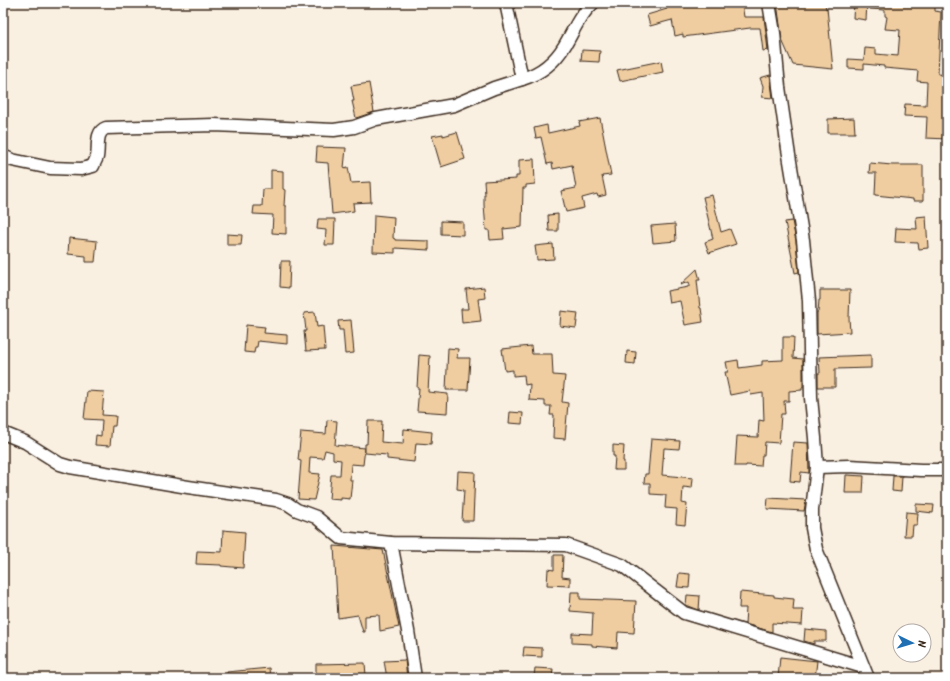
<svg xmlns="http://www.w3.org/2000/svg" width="950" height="681" viewBox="0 0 950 681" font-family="Kalam,sans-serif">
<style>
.building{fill:#efcda0;stroke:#3b2a1e}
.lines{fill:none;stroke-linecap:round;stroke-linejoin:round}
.minor-casing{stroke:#3b2a1e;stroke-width:15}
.minor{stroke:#fff;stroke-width:12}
</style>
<rect width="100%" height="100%" fill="#faf0e2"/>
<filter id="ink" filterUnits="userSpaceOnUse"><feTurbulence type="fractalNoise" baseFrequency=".025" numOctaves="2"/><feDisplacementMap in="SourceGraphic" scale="8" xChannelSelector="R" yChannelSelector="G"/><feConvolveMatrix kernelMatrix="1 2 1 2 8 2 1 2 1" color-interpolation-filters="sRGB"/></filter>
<g filter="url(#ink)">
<g class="building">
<path d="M665 3H742L744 17H764L768 50 763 51 760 28H750L683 37V34L675 36 672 20 650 26 647 15 667 9Z"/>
<path d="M777 3H825L826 9 827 8 833 69 793 65 782 40Z"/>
<path d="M854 3H867L866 20 853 18Z"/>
<path d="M870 3H926L935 4V11L941 12 938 74 947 75V139L926 138 927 117 904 116 905 104 926 105 927 82 917 81 918 71 884 68V66L864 64V69L848 68V59L864 60 865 48 876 49V54L898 56 900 30 885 29 887 17 885 16V10L870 9Z"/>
<path d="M582 50 600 51 599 62 581 61Z"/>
<path d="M661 61 663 72 620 81 617 70Z"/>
<path d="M770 75 773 98 762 97 763 86 760 78Z"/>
<path d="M369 83 371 95 374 112 356 118 352 101H354L351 86Z"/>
<path d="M600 118 611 175 602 176 606 195 598 197 597 194 582 198 584 208 566 212 561 191 576 188 572 165 553 169 552 163 547 164 541 137 536 138 534 128 547 125 548 133 580 126 579 122Z"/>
<path d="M854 118 855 133H828V119Z"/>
<path d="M457 132 465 159 441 167 432 136 443 134V136Z"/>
<path d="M317 147 346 148 344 168 348 167 351 183 370 182 371 202 353 203 354 211 332 214 328 163 316 162Z"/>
<path d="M534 159 535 184 526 185V188H523L522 227 503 229 504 239 490 240 489 230H486L484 205V195H485L484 181 516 179V176H519V160Z"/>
<path d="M870 163 892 165H923V201H913V199L875 195 876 173H869Z"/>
<path d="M271 170 283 171V189L285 190 284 206H286V234L272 233 273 215 253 214 254 206H262L263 189H271Z"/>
<path d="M712 195 721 232 730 229 736 244 709 253 705 242 713 239 703 197Z"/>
<path d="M558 214V231H549L548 215Z"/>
<path d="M374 215 394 217 393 238 395 239V240L429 241V250L395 248V253L373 252Z"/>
<path d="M926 216 928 248 919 249 918 243 895 242 896 228 917 229 916 217Z"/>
<path d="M318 219H335L334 245H325L326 230 317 229Z"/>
<path d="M441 221 463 222V235L441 234Z"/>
<path d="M792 221 796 241 799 272 795 273 785 222Z"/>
<path d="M675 224 676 241 653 243 651 226Z"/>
<path d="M227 234 242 235 241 245H227Z"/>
<path d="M69 238 97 241 95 262H86V256L68 254Z"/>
<path d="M553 244 554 259 537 260 535 246Z"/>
<path d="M281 261H290L289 288 280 287Z"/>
<path d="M697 269 700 280H697L700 308H701L703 322 685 325 680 301 669 303 667 291 688 287V286H690L689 282 680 285Z"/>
<path d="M484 287 485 298 478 299 481 321 462 323 461 309H468L466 289Z"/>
<path d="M820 290H850L849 318 850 332 817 334V312H818L819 300H820Z"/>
<path d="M561 311 578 313 576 328 560 326Z"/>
<path d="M315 312 317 327 323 326 325 350 306 351 304 331H306L304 313Z"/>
<path d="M351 320 354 353 345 354 343 330H339L338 321Z"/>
<path d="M246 325 265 327 264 333 287 335V344L258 341 257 347H255L254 353 244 352Z"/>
<path d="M783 337H794L793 358 803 359V387H802V390L789 391V401H784L785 414H781L779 443 765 442 764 455H762L761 466 746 465V466H735L737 436 758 437 759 420 764 421 763 393 751 395 750 391 730 395 725 372H728L726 362 738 360 739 368 762 365V361L783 360Z"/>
<path d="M531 346 532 354H552L553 375 565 376 562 402 568 403 565 439 553 438 554 415H550L551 406H545V401L529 400 530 384 525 385 524 375 513 376V370L505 371 502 349Z"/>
<path d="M448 348 458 349 457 358H470L468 390H446Z"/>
<path d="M627 351 636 352 635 364 626 363Z"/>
<path d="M419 355 430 356 428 392 448 394 447 413 417 411 419 388H417Z"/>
<path d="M871 355V368L835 369V387H818V373H820L819 357Z"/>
<path d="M87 391 104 392 102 415 116 416 115 426H112L110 446 95 445 96 435 101 436 102 420 84 419Z"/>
<path d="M510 412 523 413 522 424 509 423Z"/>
<path d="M327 420 337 421 335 445 365 448 363 465 351 464 350 480H352L350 499 341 498V500L329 499 331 475H340L341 460 333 459V452L325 450 323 458 310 457 309 473 320 474 314 500 298 499 301 461 298 460 301 432 326 434Z"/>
<path d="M368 421H382L381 442 403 444 404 429 432 432 431 444 416 443 414 462 387 459V455L365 453V444H367Z"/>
<path d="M651 439 680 441 679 449 664 448 662 475 693 478 692 488 683 487 682 503 687 504 685 525 676 524 677 509 665 508 666 495 650 494V483H644L645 474H648Z"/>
<path d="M793 442 808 443 809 473 801 472 800 482 790 481Z"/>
<path d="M613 445 624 446 623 461H624V470H614L615 456H613Z"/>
<path d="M458 471 475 472 473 521H462L464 490 457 489Z"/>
<path d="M846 475 864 476 863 493H845Z"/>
<path d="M893 476H902L901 492 892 491Z"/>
<path d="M768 498 806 500 804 511 767 509Z"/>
<path d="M916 504 934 505 933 513 916 511Z"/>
<path d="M906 512 918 513 917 525H913L912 536H904Z"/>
<path d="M223 530 245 532 243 568 221 566V565L196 564 197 551 222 552Z"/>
<path d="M334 546 383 550 399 627 380 631 379 615 365 616V632H363L358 615 338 618Z"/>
<path d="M554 555H563L562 577 570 578V586L547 585 548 569 554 570Z"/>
<path d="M679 573 690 574 689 588 677 587Z"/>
<path d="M571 592H580V599L636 601 634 633 618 632 617 648 592 646V644L572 643V633L592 634 593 613 570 611Z"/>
<path d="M740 592 774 595V597L794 599 793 610H803L802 625 772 623V632L745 624 746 608H739Z"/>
<path d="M687 595 700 596 699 610 686 605Z"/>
<path d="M805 629 826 631V641H814V644L804 641Z"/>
<path d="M524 647 542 648V657L523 656Z"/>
<path d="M780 657 817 661 815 678H778Z"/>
<path d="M405 660 407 678H387L384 661Z"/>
<path d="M365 663 366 676H316V664Z"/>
<path d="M269 668 270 678H228L227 672Z"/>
<path d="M535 668 553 669 552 678 534 677Z"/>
</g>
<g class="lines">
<g class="minor-casing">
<g id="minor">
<path d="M506 3 522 79C542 73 555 62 565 45 574 30 580 14 593 3"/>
<path d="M769 3 774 33 779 87 788 149 803 240 809 301 811 398 815 438 817 467 812 510V528L816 549 868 678"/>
<path d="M3 156 12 160 50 168 81 169 93 166C94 163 96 160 97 157 99 147 95 132 106 128L214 125 334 130 354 127 376 119 454 105 494 88 522 79"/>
<path d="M3 433 25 442 60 464 70 467 188 487 276 500 288 504 297 510 316 517 341 538 391 543 566 545 622 565 684 613 863 667"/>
<path d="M817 467 849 466 921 470H947"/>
<path d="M391 543 408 631 415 678"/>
</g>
</g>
<use href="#minor" class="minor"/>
</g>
</g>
<rect width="950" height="681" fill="none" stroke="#fff" stroke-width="16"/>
<rect x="8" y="8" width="934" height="665" fill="none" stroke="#3b2a1e" stroke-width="1.5" filter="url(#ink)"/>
<g transform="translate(912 643) rotate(95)"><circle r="19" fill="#ffffff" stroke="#b1aaa5"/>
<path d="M0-3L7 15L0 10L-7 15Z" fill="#1f6fb2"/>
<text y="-6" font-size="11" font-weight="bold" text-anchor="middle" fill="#3b2a1e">N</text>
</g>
</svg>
